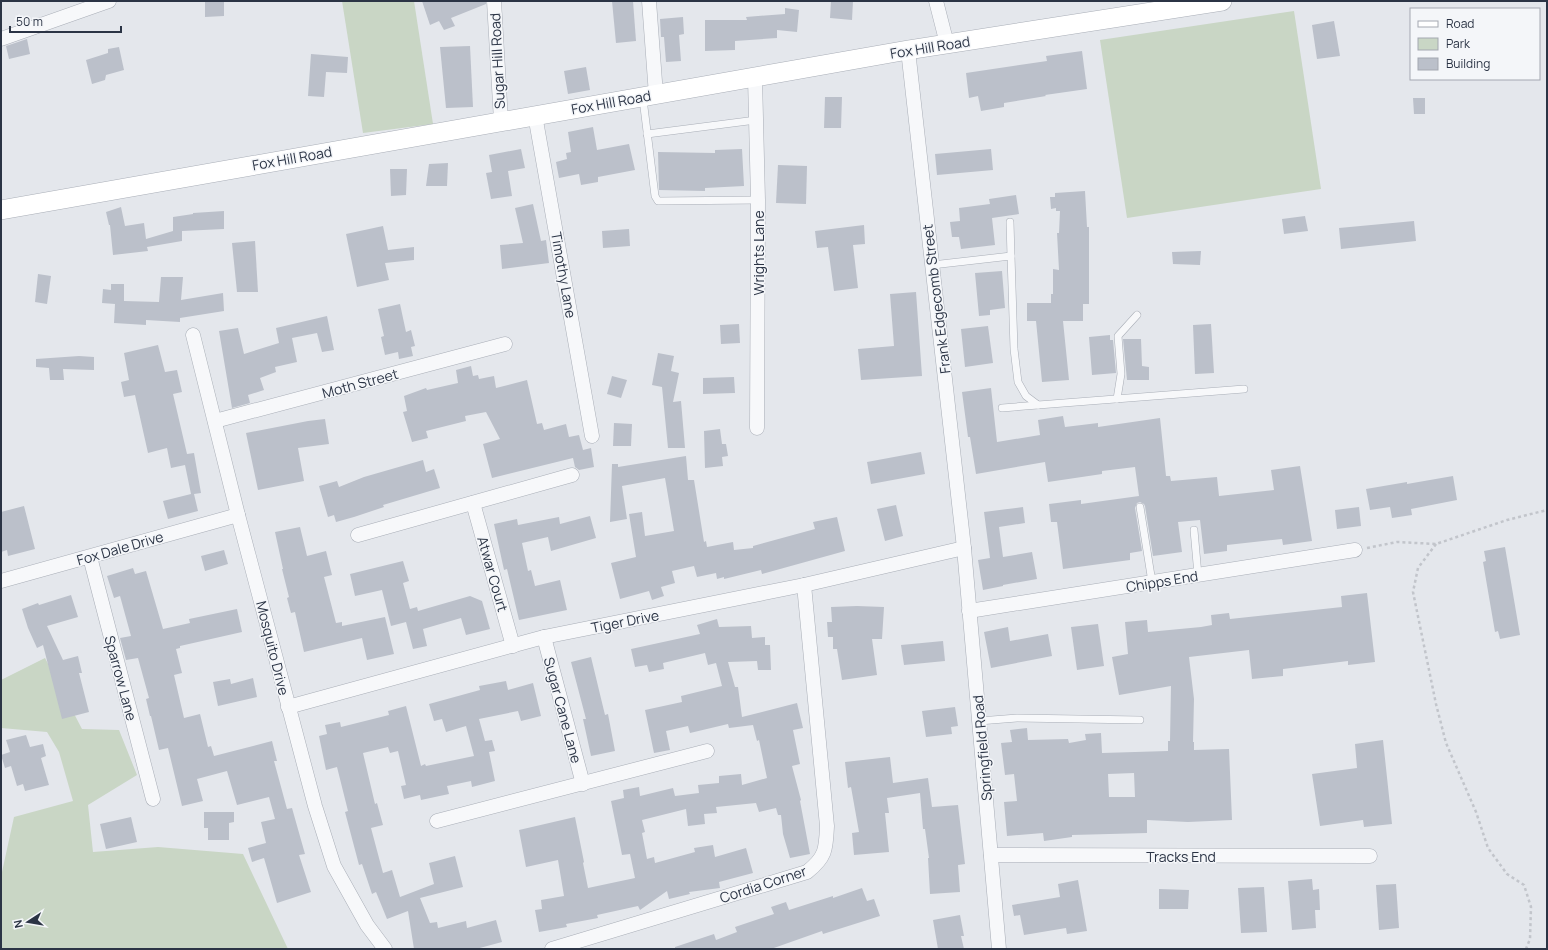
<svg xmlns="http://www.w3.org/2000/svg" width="1548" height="950" viewBox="0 0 1548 950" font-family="Manrope,sans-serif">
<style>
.green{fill:#c9d6c5}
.building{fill:#bbc0ca;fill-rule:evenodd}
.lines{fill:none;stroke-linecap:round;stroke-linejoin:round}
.lane-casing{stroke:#a9aeb7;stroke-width:8}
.street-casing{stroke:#a9aeb7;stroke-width:15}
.secondary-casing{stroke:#a9aeb7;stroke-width:20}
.path{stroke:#c2c5cb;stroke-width:2.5;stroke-dasharray:3 3;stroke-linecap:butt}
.lane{stroke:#f7f8fa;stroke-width:7}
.street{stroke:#f7f8fa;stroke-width:14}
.secondary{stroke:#fff;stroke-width:19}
.labels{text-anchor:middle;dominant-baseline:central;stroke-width:3;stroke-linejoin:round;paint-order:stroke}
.street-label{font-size:14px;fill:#2b3445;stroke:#f4f6f9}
</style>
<rect width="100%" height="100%" fill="#e4e7ec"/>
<g class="green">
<path d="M342 1H414L433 124 363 133Z"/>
<path d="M1294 11 1321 189 1127 218 1100 40Z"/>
<path d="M45 658 82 729 119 730 137 775 88 805 93 852 158 847 243 854 288 949H1V871L2 872 14 817 73 801 59 752 47 732 1 728V680Z"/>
</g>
<g class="building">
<path d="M205 1H224V16L205 17Z"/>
<path d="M422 1H486V4L451 18 455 26 444 30 439 21 430 25Z"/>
<path d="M612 1H633L636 41 616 43Z"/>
<path d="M831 1H853L852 20 830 18Z"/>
<path d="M785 8 799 10 797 32 777 30V38L735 41V50L705 51V20H747L746 17 785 14Z"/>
<path d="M683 17 684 34 679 35 681 61 666 62 664 37H661L660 19Z"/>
<path d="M1334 21 1340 56 1317 59 1312 25Z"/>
<path d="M27 39 30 54 9 59 6 46Z"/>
<path d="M470 46 473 107 446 108 440 47Z"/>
<path d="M119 47 124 70 106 75 105 80 92 84 86 60 108 53V49Z"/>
<path d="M1082 51 1087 89 1045 95 1046 96 1004 103V107L981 111 978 96 969 98 966 73 1047 61 1046 56Z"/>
<path d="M311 54 348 57 347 73 326 72 324 97 308 96Z"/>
<path d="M586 67 590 90 568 94 564 71Z"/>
<path d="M825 97H842L841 128H824Z"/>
<path d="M1413 98H1425V114H1414Z"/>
<path d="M593 127 597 150 629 144 635 170 598 177V182L581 185 579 174 559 178 556 162 567 159 566 153 571 152 568 132Z"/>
<path d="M521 149 525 168 508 171 512 196 491 199 486 173 492 172 489 155Z"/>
<path d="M742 149 744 186 705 188V191L659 190 658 152 715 153V150Z"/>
<path d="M991 149 993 170 937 175 935 154Z"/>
<path d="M448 163 447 186H426L429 164Z"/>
<path d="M778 165 807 166 806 204 776 203Z"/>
<path d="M390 169H407L406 195 391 196Z"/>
<path d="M1085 191 1087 227H1089V304H1083V321H1063L1069 380 1042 382 1036 321H1027V303H1051V294H1053V269L1059 270 1057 233H1059L1060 211H1056V208L1051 209 1050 197H1055V193Z"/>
<path d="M1016 195 1019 214 992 218 995 245 961 249 959 237H952L950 222 960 221 959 208 990 204 989 199Z"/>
<path d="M533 204 541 241 546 240 549 263 502 269 500 245 523 243 515 208Z"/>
<path d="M121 207 125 226 144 223 146 239 173 231V217L193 214V213L224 211V229L182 231V241L147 247 148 251 113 255 110 225H109L106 212Z"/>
<path d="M1305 216 1308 231 1284 234 1282 219Z"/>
<path d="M1414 221 1416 241 1341 249 1339 228Z"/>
<path d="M864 225 865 244 853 245 858 288 834 291 828 247 817 248 815 231Z"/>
<path d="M383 226 388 250 414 247V260L385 263 389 280 357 287 346 234Z"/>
<path d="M629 229 630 246 603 248 602 231Z"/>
<path d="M255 241 258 292H237L232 243Z"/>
<path d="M1201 251 1200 265 1173 264 1172 252Z"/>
<path d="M1002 271 1005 308 990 310V315L979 316 975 273Z"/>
<path d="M38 274 51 276 47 304 35 302Z"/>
<path d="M161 277H183L181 300 223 293 224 311 180 318V322L146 320V325L114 323 115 304 102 303 103 289 111 290V284H124V301L159 302Z"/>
<path d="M916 292 922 376 861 380 858 349 894 346 890 294Z"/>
<path d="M400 304 406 332 411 330 415 346 411 347 413 356 399 359 398 352 385 355 381 337 384 336 378 309Z"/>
<path d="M327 316 334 350 322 352 317 333 292 338 297 362 275 367 276 372 260 378 264 390 248 395 250 403 232 408 219 331 238 328 244 354 279 343 276 328Z"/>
<path d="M739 324 740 343 721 344 720 325Z"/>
<path d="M1211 324 1214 373 1195 374 1193 325Z"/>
<path d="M988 326 993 363 965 367 961 329Z"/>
<path d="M1110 335V340H1113L1116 373 1092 375 1089 337Z"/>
<path d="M1123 339H1141L1142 366 1149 367V380H1127Z"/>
<path d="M158 345 165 372 177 370 182 392 173 394 187 454 194 453 201 493 194 494 198 511 168 519 163 501 191 494 185 465 171 468 167 448 148 453 135 395 124 397 121 382 129 380 124 353Z"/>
<path d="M658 353 674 356 671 371 679 373 673 402 681 401 685 448H668L662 387 652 385Z"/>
<path d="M79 356 94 357V370L63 369 64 380H50L49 368 36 367V359Z"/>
<path d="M471 366 473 376 478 375 479 379 494 376 496 388 527 380 537 424 542 423 544 430 566 424 569 437 579 435 583 450 591 448 594 467 579 470 575 467 573 458 492 478 483 444 500 439 486 412 465 416 466 421 426 431 428 438 412 442 403 412 407 411 404 396 426 388 427 390 458 383 456 370Z"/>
<path d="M612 376 627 380 621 398 607 394Z"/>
<path d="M734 377 735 393 703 394V378Z"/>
<path d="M991 388 997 442 1040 435 1038 420 1063 416 1065 427 1098 423V427L1160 418 1166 476H1170L1171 481 1217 477 1219 496 1274 490 1271 470 1300 466 1312 541 1283 545 1282 539 1227 545V551L1204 554 1200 520 1178 522 1182 552 1153 556 1145 506 1144 504 1140 502 1137 503 1135 508 1142 551 1130 553V560L1063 569 1057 522H1051L1049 504 1081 500V504L1139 496 1135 467 1102 471V474L1048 482 1045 462 976 474 970 437H968L962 392Z"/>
<path d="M325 419 329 444 298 448 304 481 258 490 246 433 308 421Z"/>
<path d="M614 423 632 424 631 446H613Z"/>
<path d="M720 429 722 444H726L728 456 722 457 723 466 705 468 704 431Z"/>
<path d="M921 452 925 474 871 484 867 462Z"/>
<path d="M686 456 688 480H694L704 542 706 541 707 547 733 542 734 550 753 548V546L815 529 813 522 837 517 845 551 762 574 761 570 724 579V577L717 579 716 573 697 577 694 566 672 571 675 583 661 587 664 596 652 600 649 591 620 599 611 563 636 557 629 514 642 512 645 536 674 531 665 478 622 486 627 519 610 522 612 464H618V467Z"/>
<path d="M423 460 426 472 434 469 440 488 383 505 384 507 354 517 336 522 334 515 328 517 319 486 337 481 339 487 364 477Z"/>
<path d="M1453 476 1457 500 1411 509 1412 515 1392 518 1390 507 1370 510 1366 489 1407 482V484Z"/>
<path d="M896 505 903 536 885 541 877 509Z"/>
<path d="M24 506 35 549 8 556 7 550 1 552V512Z"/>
<path d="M1023 507 1025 523 999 527 1003 557 1032 552 1037 579 1003 585V586L983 590 978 560 990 558 984 512Z"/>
<path d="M1359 507 1361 526 1337 529 1335 510Z"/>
<path d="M590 516 596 538 551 551 548 537 522 543 528 571 531 570 535 586 560 580 567 610 519 620 507 569 504 570 494 524 517 519 518 525 559 517 560 524Z"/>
<path d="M300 527 307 556 326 551 332 575 324 577 336 623 342 622V626L385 617 394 654 367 660 362 638 304 652 295 612 291 613 287 598 289 597 282 569H283L275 532Z"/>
<path d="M1505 547 1520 635 1500 639 1498 631 1495 632 1483 562 1486 561 1484 551Z"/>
<path d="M224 550 228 564 205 571 201 556Z"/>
<path d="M403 561 409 581 403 583 410 609 417 607 418 611 470 596 482 601 490 629 466 635 461 618 423 629 427 646 413 649 406 622 391 626 382 590 355 596 350 574Z"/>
<path d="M133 568 135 574 146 571 163 629 190 623 189 619 237 609 242 632 180 646V648L176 649 182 673 174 675 184 718 200 714 208 747 211 746 214 756 272 741 277 761H274L287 809 292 808 305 854 299 855 311 892 277 903 264 858 252 862 248 848 266 843 261 822 275 819 269 797 237 805 227 771 197 779 203 801 182 806 168 748 159 750 151 716H150L146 699 149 698 138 658 126 660 120 638 131 636 120 596 114 598 107 576Z"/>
<path d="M1367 593 1375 662 1348 665V661L1283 669V676L1252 679 1249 650 1189 657 1194 699 1193 742H1194V750L1229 749 1232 820 1188 822 1147 820V833L1072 835V837L1044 841 1043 833 1007 836 1004 802 1017 801 1014 774 1005 775 1001 743 1012 742 1010 730 1027 728 1028 740 1068 739 1069 743 1086 740 1085 734 1101 733 1102 753 1168 751V741H1170L1171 686 1119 695 1112 657 1128 654 1125 622 1147 620 1148 632 1201 627 1212 625 1211 615 1229 613 1230 619 1342 607 1341 596ZM1134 773 1135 797H1109L1108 774Z"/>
<path d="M71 595 78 617 47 626 63 660 78 656 82 673H79L89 712 62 719 43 645 37 648 28 628 22 609 38 603 39 605Z"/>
<path d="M857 606 884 607 882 639H872L877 675 842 680 837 649H833V637H828L827 622H832L831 607Z"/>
<path d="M717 619 719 627 751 626 752 638 765 637V645H770L771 670H758L757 661 728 662 735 687H738L742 717 797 703 803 728 793 730 800 764 792 766 801 800 800 801 810 854 790 858 783 834 781 815H778L776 808 759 812 756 803 716 807 717 813 704 814 705 824 688 826 686 809 642 820 645 832 642 833 647 859 654 857 655 863 695 852 694 848 713 845 715 857 746 848 753 873 719 882 720 888 689 892 690 894 669 899 667 891 640 910 638 906 597 915 598 918 566 924 567 927 539 932 535 910 542 909 541 900 564 896 558 860 526 867 519 830 575 817 584 862 583 863 588 888 635 878 630 854 622 855 611 801 624 798 623 790 639 787 640 796 673 788 675 796 699 793 698 785 719 783V776L741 774 742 785 767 778 759 740 757 741 753 725 729 728 728 724 690 733 688 726 666 731 670 750 654 753 645 710 682 702 681 696 722 686 716 663 708 665 705 653 663 663 664 669 649 672 647 665 635 667 631 649 700 634 697 625Z"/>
<path d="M1098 624 1104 666 1077 670 1071 627Z"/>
<path d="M1008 627 1010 641 1048 634 1052 656 991 668 984 632Z"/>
<path d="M943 641 945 661 904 665 901 645Z"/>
<path d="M591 657 605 715 608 714 615 751 591 756 583 719H586L571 662Z"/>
<path d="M253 678 257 697 218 706 213 682 230 679 231 684Z"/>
<path d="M506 681 508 690 533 683 541 716 521 721 518 711 479 719 485 741 492 740 495 751 489 752 495 781 472 787 471 781 447 786 449 794 421 800 420 795 404 799 401 786 406 785 398 751 390 753 388 747 363 753 375 804 377 803 383 825 371 828 383 873 392 870 400 897 434 884 429 863 455 856 463 887 420 898 430 923 437 922 438 928 466 921 467 928 496 920 502 942 476 949H414L408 911 387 919 376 892 372 894 362 864 359 865 345 812 348 811 337 767 326 770 319 736 327 734 325 725 340 722 341 727 389 715 388 711 406 706 421 766 425 764 426 766 474 756 466 726 446 732 442 719 434 721 429 704 480 690 479 686Z"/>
<path d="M955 707 958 726 951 727 952 734 926 737 922 711Z"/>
<path d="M26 735 30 747 43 744 46 756 41 758 49 785 25 791 23 784 17 786 11 766 5 768 1 755 10 752 6 740Z"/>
<path d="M1383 740 1392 824 1364 827 1363 820 1320 826 1312 774 1357 768 1355 744Z"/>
<path d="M890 757 893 783 928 778 932 807 958 805 965 864 958 865 960 892 930 894 928 858H929L925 829H923L920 793 887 798 889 813H885L889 852 854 855 852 833 859 832 851 787 848 788 845 762Z"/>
<path d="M204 812H234V822L229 823V840H208V828H204Z"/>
<path d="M131 817 137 842 106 849 100 824Z"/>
<path d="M1312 879 1313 890 1319 889 1320 910H1315L1316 928 1292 930 1288 881Z"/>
<path d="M1078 880 1087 931 1067 934 1066 928 1024 935 1020 915 1014 916 1012 905 1060 897 1058 884Z"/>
<path d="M1396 884 1399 928 1379 930 1376 885Z"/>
<path d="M1264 887 1267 932 1241 933 1238 888Z"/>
<path d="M862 888 867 901 874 899 880 916 823 934 822 931 771 949H675V947L714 934 716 940 737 932 735 927 774 914 771 907 786 902 789 910 833 896V898Z"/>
<path d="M1159 889 1189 890 1188 909H1159Z"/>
<path d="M960 915 964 936H961L964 949H938L933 920Z"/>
</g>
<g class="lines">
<g class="lane-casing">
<g id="lane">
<path d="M643 99 655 196 658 201 758 200"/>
<path d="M647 134 756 120"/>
<path d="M1010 222 1011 256"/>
<path d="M932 265 1011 256 1014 349 1018 382 1026 396 1038 405 1244 389"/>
<path d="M1117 399 1121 374 1118 336 1137 315"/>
<path d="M1002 408 1038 405"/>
<path d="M1140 507 1152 582"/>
<path d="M1194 530 1198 575"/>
<path d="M979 721 1017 718 1140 720"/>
</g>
</g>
<g class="street-casing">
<g id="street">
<path d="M494 1 501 121"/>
<path d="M649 1 656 95"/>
<path d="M936 1 947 44"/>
<path d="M1 39 109 1"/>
<path d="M908 50 964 548 999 949"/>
<path d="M755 78 758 200 757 428"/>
<path d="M535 115 592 436"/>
<path d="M193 335 238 515 315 806 334 866 367 925 385 949"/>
<path d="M215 421 505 344"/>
<path d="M473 503 513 646"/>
<path d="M358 535 572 475"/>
<path d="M90 557 153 799"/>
<path d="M1 581 238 515"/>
<path d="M969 611 1355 550"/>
<path d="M544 637 583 784"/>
<path d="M288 707 544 637 804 585 964 548"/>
<path d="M437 821 707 751"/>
<path d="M991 855 1370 856"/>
<path d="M552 949 807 872C826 857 826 849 827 826L804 585"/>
</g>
</g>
<g class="secondary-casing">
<path id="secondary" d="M1 210 908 50 1222 1"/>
</g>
<g class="path">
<path d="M1436 544 1418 568 1413 592 1436 704 1446 743 1476 812 1488 848 1507 874 1524 885 1531 907 1530 939 1526 949"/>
<path d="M1367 548 1397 542 1436 544 1507 520 1547 510"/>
</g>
<use href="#lane" class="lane"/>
<use href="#street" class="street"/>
<use href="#secondary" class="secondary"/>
</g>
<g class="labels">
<g class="street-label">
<text transform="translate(930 47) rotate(-9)">Fox Hill Road</text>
<text transform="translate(497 61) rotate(-93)">Sugar Hill Road</text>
<text transform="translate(611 102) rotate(-10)">Fox Hill Road</text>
<text transform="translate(292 158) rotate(-10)">Fox Hill Road</text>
<text transform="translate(758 253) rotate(-90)">Wrights Lane</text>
<text transform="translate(564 275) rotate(80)">Timothy Lane</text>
<text transform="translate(936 299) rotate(-97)">Frank Edgecomb Street</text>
<text transform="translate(360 383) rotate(-15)">Moth Street</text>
<text transform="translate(120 548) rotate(-16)">Fox Dale Drive</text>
<text transform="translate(493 574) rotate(74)">Atwar Court</text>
<text transform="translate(1162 581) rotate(-9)">Chipps End</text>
<text transform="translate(625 621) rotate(-11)">Tiger Drive</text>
<text transform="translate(273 648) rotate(76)">Mosquito Drive</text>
<text transform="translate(121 678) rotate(75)">Sparrow Lane</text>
<text transform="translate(563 710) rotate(75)">Sugar Cane Lane</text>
<text transform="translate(982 748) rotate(-95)">Springfield Road</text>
<text x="1181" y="856">Tracks End</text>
<text transform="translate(763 884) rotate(-18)">Cordia Corner</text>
</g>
</g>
<rect width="1548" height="950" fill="none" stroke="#2b3445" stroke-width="4"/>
<rect x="1410" y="8" width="130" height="72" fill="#f4f6f9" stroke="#a4a8b1"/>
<rect x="1418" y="21" width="20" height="6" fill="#ffffff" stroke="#a4a8b1"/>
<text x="1446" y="28" font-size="12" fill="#2b3445">Road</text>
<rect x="1418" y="38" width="20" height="12" fill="#c9d6c5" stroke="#a4a8b1"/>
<text x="1446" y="48" font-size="12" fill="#2b3445">Park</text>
<rect x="1418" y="58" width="20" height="12" fill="#bbc0ca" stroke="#a4a8b1"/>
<text x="1446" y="68" font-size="12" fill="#2b3445">Building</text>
<g transform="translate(28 922) rotate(258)" stroke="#f4f6f9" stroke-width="3" paint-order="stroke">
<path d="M0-3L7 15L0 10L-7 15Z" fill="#2b3445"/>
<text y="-6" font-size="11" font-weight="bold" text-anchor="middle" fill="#2b3445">N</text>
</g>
<path d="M10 26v6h111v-6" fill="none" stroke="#2b3445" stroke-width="2"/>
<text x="16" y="26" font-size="12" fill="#2b3445" stroke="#f4f6f9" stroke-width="3" paint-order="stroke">50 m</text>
</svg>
